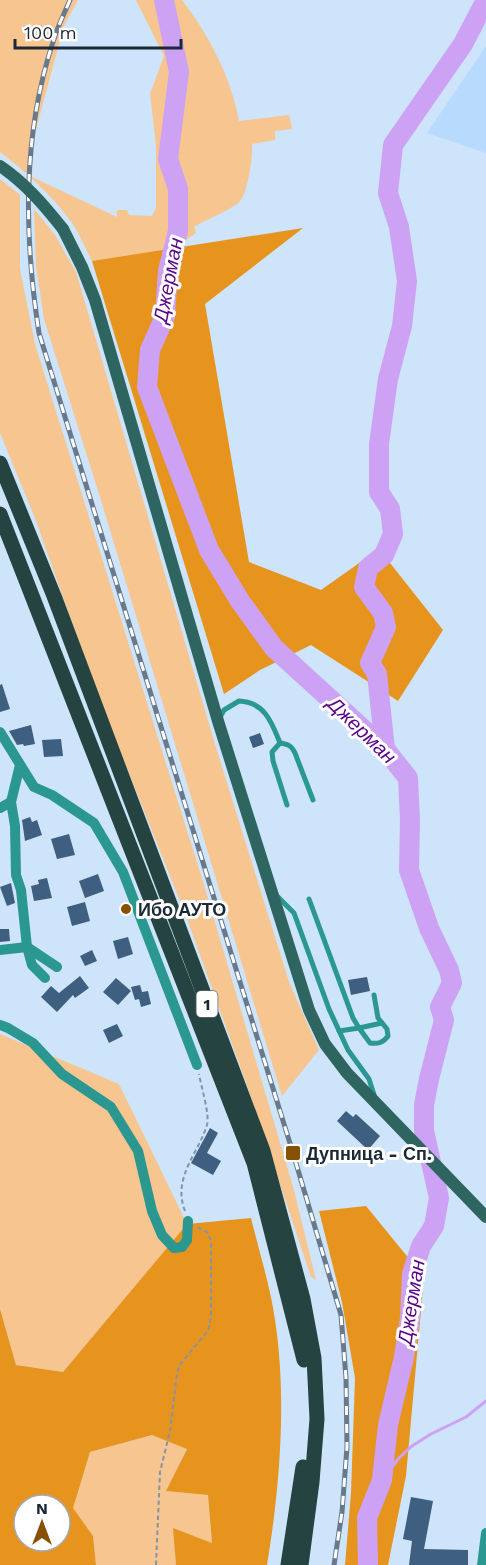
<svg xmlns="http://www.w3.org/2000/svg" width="486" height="1565" viewBox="0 0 486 1565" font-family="'Work Sans',sans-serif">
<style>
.built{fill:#b8dafc}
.green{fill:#f7c590}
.forest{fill:#e7941f;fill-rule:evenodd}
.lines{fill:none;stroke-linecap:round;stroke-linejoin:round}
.stream{stroke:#cda2f4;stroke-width:3}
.river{stroke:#cda2f4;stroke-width:20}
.building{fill:#3e5f7f}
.path{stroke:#8295a8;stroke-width:2;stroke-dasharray:4.5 3;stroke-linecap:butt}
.service{stroke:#2a9890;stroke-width:5}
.minor{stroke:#2a9890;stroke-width:10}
.secondary{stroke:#2f6560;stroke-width:12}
.primary{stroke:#254340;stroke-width:15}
.rail-casing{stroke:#67798b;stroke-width:5}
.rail{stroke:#fff;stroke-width:3;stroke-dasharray:9;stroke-linecap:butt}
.secondary-bridge{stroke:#2f6560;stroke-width:12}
.poi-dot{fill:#865100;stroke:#fff;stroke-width:2}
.labels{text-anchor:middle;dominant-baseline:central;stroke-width:6;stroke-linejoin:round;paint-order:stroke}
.shield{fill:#fff;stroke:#5f6973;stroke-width:1.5}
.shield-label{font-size:16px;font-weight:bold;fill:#1b2937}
.poi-label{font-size:18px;font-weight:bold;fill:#1b2937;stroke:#fff;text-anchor:start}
.water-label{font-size:20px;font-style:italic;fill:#5b0788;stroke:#fff}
</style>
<rect width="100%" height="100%" fill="#cde4fa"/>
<path class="built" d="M486 46V153L427 133Z"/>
<g class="green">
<path d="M0 0H78L64 26 33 140 32 177 117 217V210H127L129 215 152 216 156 208V145L150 94 164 56 136 0H182C209 35 231 77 239 121L289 115 292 129 275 131V140L252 144C253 156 248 192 240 201 233 209 205 220 194 227L196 233 177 246V248L92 261C85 248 79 232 70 220 50 193 26 172 0 152Z"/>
<path d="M0 179 20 195V269L35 344 204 885 294 1190 316 1280 311 1277 245 1080 186 916 96 691 35 518 0 433Z"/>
<path d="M34 209 55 235 76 272 214 741 289 982 319 1050 282 1096 99 494 44 319 36 266Z"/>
<path d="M0 1034 119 1084 187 1224 63 1372 16 1365 0 1309Z"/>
<path d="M152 1435 187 1448 167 1491 208 1495 212 1543 174 1529 176 1565H96L93 1536 72 1508 90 1452Z"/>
</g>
<g class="forest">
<path d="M303 228 205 304 249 562 321 590 379 549 443 630 398 701 311 645 260 670 224 694 92 261Z"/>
<path d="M366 1206 424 1277 406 1476 388 1565H345L351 1493 355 1378 342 1302 319 1211Z"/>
<path d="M251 1218C259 1251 270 1285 275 1320 287 1398 280 1487 267 1565H176L173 1528 212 1543 208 1495 166 1491 187 1449 152 1435 90 1452 73 1508 93 1536 96 1565H0V1309L16 1365 63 1372 187 1224ZM24 1505H60V1541H24Z"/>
</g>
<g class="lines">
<path class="stream" d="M382 1480 399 1458 412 1446 431 1434 466 1417 486 1401"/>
<g class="river">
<path d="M164 0 179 72 168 159 178 189V231L168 271 165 316 150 350 147 387 209 550 240 601 274 648 385 749 408 778 410 820 409 870 429 928 449 970 452 983 440 1007 444 1020 429 1079 424 1105V1131L439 1198 434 1226 421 1246 412 1274 410 1318 404 1357 388 1425 382 1480 367 1518 368 1565"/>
<path d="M385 749 377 674 370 663 386 627 383 613 364 587 368 568 384 555 393 534 390 509 379 492V444L388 379 402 326 407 281 399 227 388 193 393 145 463 44 486 0"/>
</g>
</g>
<g class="building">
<path d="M2 684 10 709 0 712V685Z"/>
<path d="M31 725 35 744 24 746 23 744 17 745 9 731Z"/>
<path d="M260 733 264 744 253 748 249 737Z"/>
<path d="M61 739 63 756 44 757 42 740Z"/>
<path d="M30 817 32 822 37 820 42 835 25 841 22 820Z"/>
<path d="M69 834 75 855 57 859 51 839Z"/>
<path d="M98 874 104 891 85 898 79 881Z"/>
<path d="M47 878 52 898 34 901 31 886 39 884 38 880Z"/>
<path d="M11 883 15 903 7 906 0 887Z"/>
<path d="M85 902 90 921 72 926 67 907Z"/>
<path d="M0 929H9L10 941 0 942Z"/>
<path d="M128 937 133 954 118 959 113 941Z"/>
<path d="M92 950 97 961 85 966 80 956Z"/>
<path d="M80 976 89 988 75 998 73 995 57 1012 41 997 51 986 59 993Z"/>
<path d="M367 977 370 991 351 995 348 980Z"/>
<path d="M116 978 131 991 118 1005 103 992Z"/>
<path d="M140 985 142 992 148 991 151 1004 141 1007 139 999 135 1000 131 987Z"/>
<path d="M117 1024 123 1036 109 1043 103 1030Z"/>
<path d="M346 1111 353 1117 356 1114 380 1136 368 1150 337 1121Z"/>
<path d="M210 1128 218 1133 207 1153 221 1161 213 1175 191 1163Z"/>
<path d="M411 1497 433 1501 424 1549 468 1550V1565H409L412 1541 403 1539Z"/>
</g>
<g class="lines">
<g class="path">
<path d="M185 1211C172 1178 198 1154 207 1125 210 1115 201 1086 199 1074"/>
<path d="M156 1565 160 1472 170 1431 177 1373 181 1363 208 1331 211 1317V1241L207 1232 197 1227"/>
</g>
<g class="service">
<path d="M219 719 224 710 239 701C265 702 272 723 280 743 288 744 292 746 295 753L313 800"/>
<path d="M280 743 272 752 273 761 287 805"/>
<path d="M276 895 294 913 329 1009 348 1050 369 1079 375 1098"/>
<path d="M309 899 353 1018 359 1028 382 1023"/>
<path d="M339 1031 359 1028 370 1043C378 1044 383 1043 388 1036L387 1029 378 1018 374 995"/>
</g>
<g class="minor">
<path d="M0 732 34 787 52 795 94 823 123 872 197 1065"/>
<path d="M20 765 11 802 15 826 16 875 21 890 27 947 32 965 45 978"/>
<path d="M0 808 11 802"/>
<path d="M0 950 27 947 57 967"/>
<path d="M0 1025 8 1028 33 1043 62 1074 111 1107 138 1151 152 1211 162 1235 174 1248 182 1247 187 1240 188 1221"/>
<path d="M482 1565 486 1533"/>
</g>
<path class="secondary" d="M63 229 82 267 95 300 218 721 309 1010 325 1044 347 1073 486 1217"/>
<g class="primary">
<path d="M0 463 54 596 263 1151 303 1299 314 1358 317 1419 312 1482 301 1565"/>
<path d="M0 514 254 1163 304 1360"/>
<path d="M288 1565 303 1467"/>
</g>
<g class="rail-casing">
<path id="rail" d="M70 0C64 14 57 28 53 42 22 136 24 236 39 333L293 1153 341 1315 346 1378 347 1447 342 1512 334 1565"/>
</g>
<use href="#rail" class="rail"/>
<path class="secondary-bridge" d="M0 166C25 183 44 205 63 229"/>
</g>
<g class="poi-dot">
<circle cx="126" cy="909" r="6"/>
<rect x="285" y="1145" width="16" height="16" rx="3"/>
</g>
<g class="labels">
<rect class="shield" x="196.5" y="991" width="21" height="26" rx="4.5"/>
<g class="shield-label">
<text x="207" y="1004">1</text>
</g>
<g class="poi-label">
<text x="138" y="909">Ибо АУТО</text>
<text x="306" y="1153">Дупница - Сп.</text>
</g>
<g class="water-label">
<text transform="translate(168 280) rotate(-79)">Джерман</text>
<text transform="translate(362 730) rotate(44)">Джерман</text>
<text transform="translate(411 1302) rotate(-81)">Джерман</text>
</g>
</g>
<g transform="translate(42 1523)"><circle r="28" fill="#ffffff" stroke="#a4a9af" stroke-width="1.5"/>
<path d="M0-4.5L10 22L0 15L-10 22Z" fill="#865100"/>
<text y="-9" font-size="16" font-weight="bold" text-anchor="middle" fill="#1b2937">N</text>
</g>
<path d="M15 39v9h166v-9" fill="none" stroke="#1b2937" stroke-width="3"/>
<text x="24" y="39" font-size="18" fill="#1b2937" stroke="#ffffff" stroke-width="4.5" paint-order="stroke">100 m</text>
</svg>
